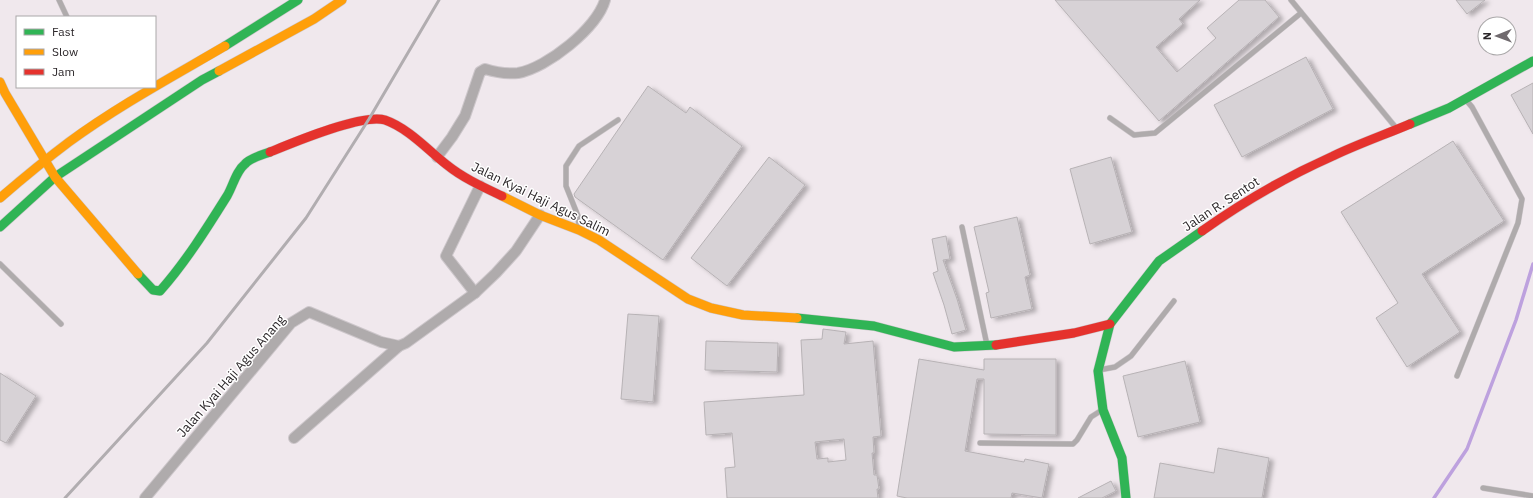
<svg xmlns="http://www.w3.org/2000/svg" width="1533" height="498" viewBox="0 0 1533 498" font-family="'IBM Plex Sans',sans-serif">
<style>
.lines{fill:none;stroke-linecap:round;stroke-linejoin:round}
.stream{stroke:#bda1de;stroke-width:3.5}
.building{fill:#d7d2d6;stroke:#b7b2b5;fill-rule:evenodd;filter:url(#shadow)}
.lane-casing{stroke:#ccc6ca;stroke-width:6}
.street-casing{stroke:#ccc6ca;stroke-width:12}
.fast-casing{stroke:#ccc6ca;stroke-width:10}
.slow-casing{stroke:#ccc6ca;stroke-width:10}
.jam-casing{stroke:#ccc6ca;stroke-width:10}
.lane{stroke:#afabac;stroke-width:5}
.street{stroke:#afabac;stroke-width:10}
.fast{stroke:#30b455;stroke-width:9}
.slow{stroke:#ff9f0a;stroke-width:9}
.jam{stroke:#e5322d;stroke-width:9}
.rail{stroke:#b1adb0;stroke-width:3}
.labels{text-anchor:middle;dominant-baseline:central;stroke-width:3;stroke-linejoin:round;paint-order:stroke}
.street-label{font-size:13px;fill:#2b2629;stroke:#fff}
</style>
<defs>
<filter id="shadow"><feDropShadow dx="4.5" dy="2.5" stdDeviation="2" flood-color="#0004"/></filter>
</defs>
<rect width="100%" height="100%" fill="#f0e8ed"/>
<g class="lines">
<path class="stream" d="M1434 498 1467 449 1516 320 1533 264"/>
</g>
<g class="building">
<path d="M1055 0H1200L1179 19 1183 24 1156 47 1177 72 1216 38 1207 28 1239 0H1265L1279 17 1159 121Z"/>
<path d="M1456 0H1485L1467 14Z"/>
<path d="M1306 57 1333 109 1242 157 1214 105Z"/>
<path d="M1533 83V134L1511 95Z"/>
<path d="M648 86 686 113 690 107 742 146 663 260 575 197 574 194Z"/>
<path d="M1453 141 1504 221 1422 274 1460 332 1407 367 1376 318 1398 303 1341 212Z"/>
<path d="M769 157 805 185 727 286 691 258Z"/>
<path d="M1111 157 1132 232 1090 244 1070 169Z"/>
<path d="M1017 217 1030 275 1025 277 1032 309 991 318 986 293 989 292 974 227Z"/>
<path d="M946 236 950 259 943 260 957 299 966 330 952 334 944 305 933 273 938 271 932 239Z"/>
<path d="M628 314 659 316 653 402 621 399Z"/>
<path d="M823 329 846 332 844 344 873 341 881 436 873 437 874 453H872L874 475H877L879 489H877L878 498H727L725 468 735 467 732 433 706 435 704 402 804 395 801 340 822 339ZM844 439 846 460 828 462V458L817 459 815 442Z"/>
<path d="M706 341 778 343 777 372 705 370Z"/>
<path d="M919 359 984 370V359H1056V435L984 434V379H977L965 451 1024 462 1025 459 1049 464 1042 498 1012 493 1011 498H907L897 496Z"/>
<path d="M1185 361 1200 422 1138 437 1123 376Z"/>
<path d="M0 373 36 396 6 443 0 440Z"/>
<path d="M1218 448 1269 458 1262 498H1154L1160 463 1214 473Z"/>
<path d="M1111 481 1116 491 1102 498H1078Z"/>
</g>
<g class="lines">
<g class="lane-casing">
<g id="lane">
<path d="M59 0 67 17"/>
<path d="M1291 0 1397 129"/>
<path d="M1110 118 1134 135 1155 133 1301 13"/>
<path d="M962 227 987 345"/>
<path d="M579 228 578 216 566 186V166L579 146 618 120"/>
<path d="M0 264 61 324"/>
<path d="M1099 370 1115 367 1131 356 1174 301"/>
<path d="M1457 376 1518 223 1522 199 1472 107 1466 100"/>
<path d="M980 443 1073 444 1077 440 1091 417 1102 410"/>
<path d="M1483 488 1533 496"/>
</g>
</g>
<g class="street-casing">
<g id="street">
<path d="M437 157 452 137 465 116 480 72 485 69C495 72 508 74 518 73 547 68 597 28 605 0"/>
<path d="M475 293 446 256 480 186"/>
<path d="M294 438 399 346"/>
<path d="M145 498 291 323 309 312 381 342 399 346 406 343 475 293 496 273 516 251 540 215"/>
</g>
</g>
<g class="fast-casing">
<g id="fast">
<path d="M225 46 298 0"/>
<path d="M1410 124 1449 108 1533 61"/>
<path d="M0 227 55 177 202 80 219 71"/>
<path d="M138 274 153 290 160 291C185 263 207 228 227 196 233 186 236 171 245 164 250 158 262 155 270 152"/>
<path d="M797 318 874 326 954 347 996 345"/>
<path d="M1126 498 1122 458 1103 410 1098 371 1110 324 1159 261 1202 231"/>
</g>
</g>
<g class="slow-casing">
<g id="slow">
<path d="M219 71 314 19 342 0"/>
<path d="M0 82 5 93 55 177 138 274"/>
<path d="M502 196 540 215 579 230 599 240 688 299 711 308 743 315 797 318"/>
<path d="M0 198C22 179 45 160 69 142 118 106 172 77 225 46"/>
</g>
</g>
<g class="jam-casing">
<g id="jam">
<path d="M270 152C292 143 363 113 385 120 408 128 428 150 447 165 463 178 483 187 502 196"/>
<path d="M1202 231C1243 202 1288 176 1333 156 1358 144 1384 135 1410 124"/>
<path d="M996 345 1074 333 1110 324"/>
</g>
</g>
<use href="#lane" class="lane"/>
<use href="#street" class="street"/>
<use href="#fast" class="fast"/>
<use href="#slow" class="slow"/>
<use href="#jam" class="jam"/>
<path class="rail" d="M65 498 207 343 306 218 369 119 439 0"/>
</g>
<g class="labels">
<g class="street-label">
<text transform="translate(541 199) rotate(26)">Jalan Kyai Haji Agus Salim</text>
<text transform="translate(1221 204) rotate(-33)">Jalan R. Sentot</text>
<text transform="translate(231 376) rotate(-49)">Jalan Kyai Haji Agus Anang</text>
</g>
</g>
<rect x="16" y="16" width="140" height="72" fill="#ffffff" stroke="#aaa8a9"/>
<rect x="24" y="29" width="20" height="6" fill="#30b455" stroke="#aaa8a9"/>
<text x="52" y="36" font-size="12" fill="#2b2629">Fast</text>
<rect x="24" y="49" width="20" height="6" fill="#ff9f0a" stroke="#aaa8a9"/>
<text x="52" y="56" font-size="12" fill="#2b2629">Slow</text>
<rect x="24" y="69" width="20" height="6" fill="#e5322d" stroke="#aaa8a9"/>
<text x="52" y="76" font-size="12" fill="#2b2629">Jam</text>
<g transform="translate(1497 36) rotate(269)"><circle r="19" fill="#ffffff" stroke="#aaa8a9"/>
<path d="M0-3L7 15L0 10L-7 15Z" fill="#706a6e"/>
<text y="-6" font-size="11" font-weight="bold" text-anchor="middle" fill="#2b2629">N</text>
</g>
</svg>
